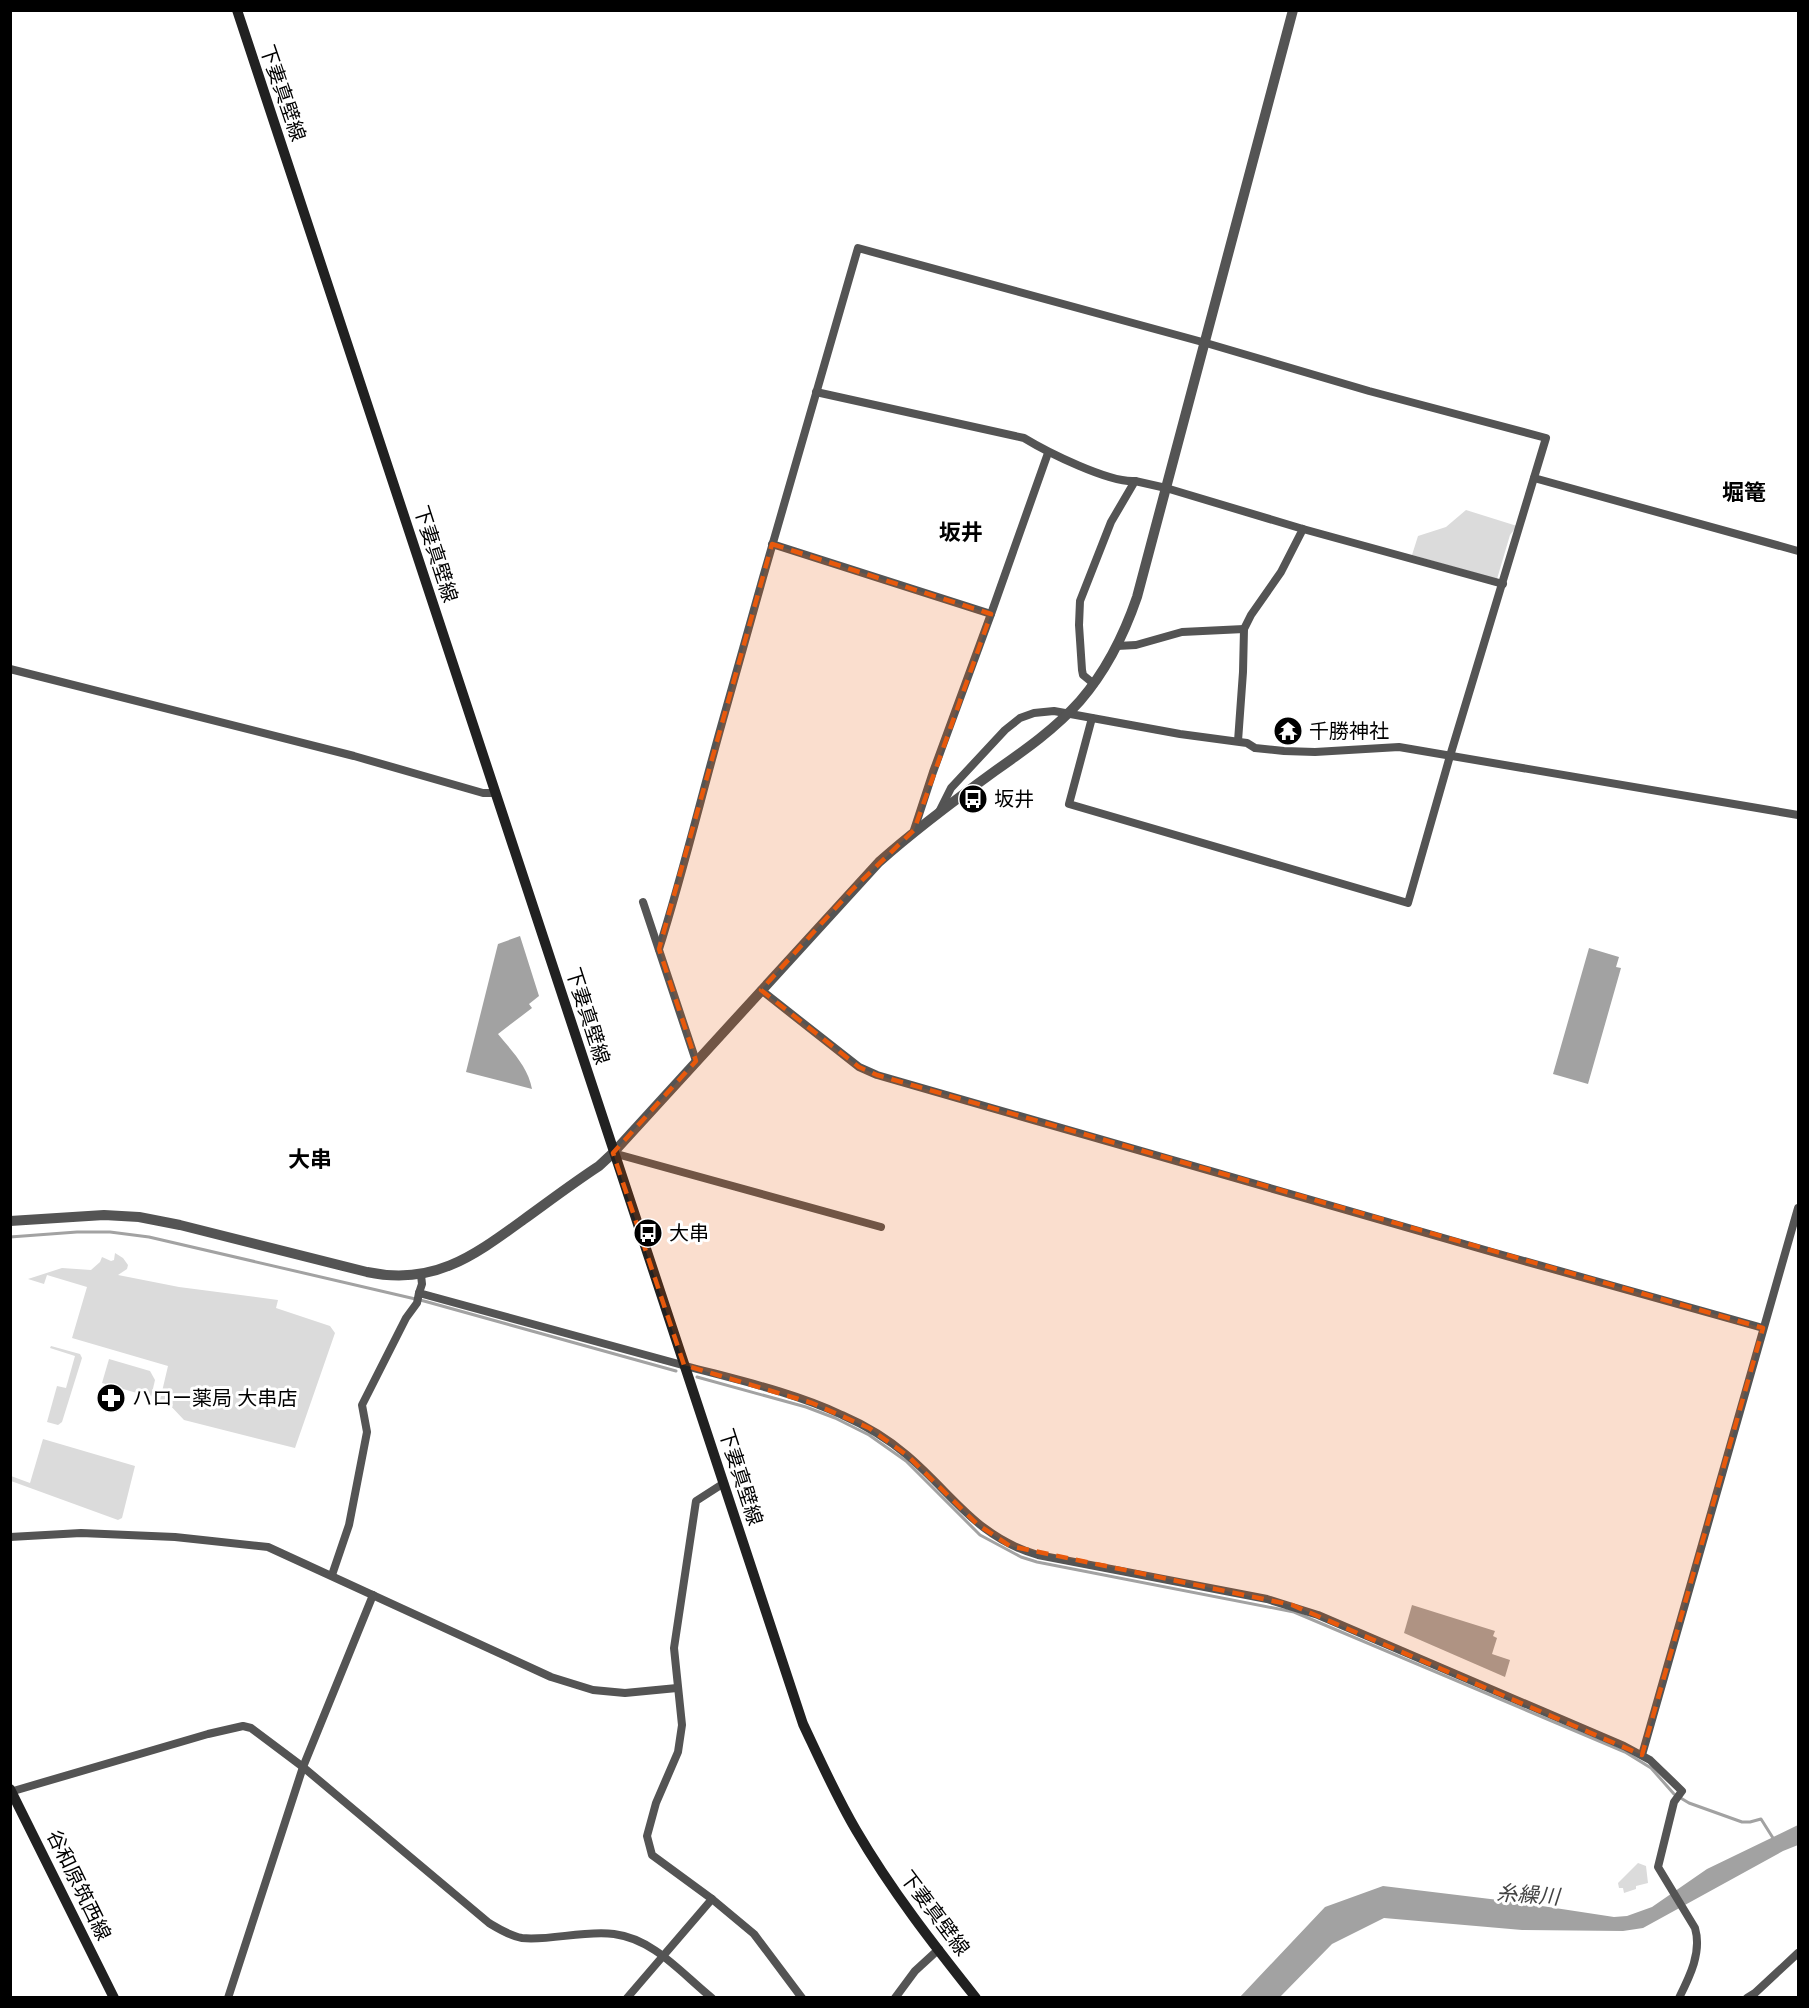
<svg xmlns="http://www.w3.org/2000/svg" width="1809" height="2008" viewBox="0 0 1809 2008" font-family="'DM Sans','Noto Sans JP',sans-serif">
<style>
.green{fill:#dbdbdb}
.water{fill:#a2a2a2}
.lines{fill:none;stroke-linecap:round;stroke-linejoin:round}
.stream{stroke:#a2a2a2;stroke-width:3}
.minor{stroke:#545454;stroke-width:8}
.tertiary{stroke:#545454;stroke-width:10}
.secondary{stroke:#212121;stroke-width:10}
.marked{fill:#e8590c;fill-opacity:0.2;stroke:#e8590c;stroke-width:4.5;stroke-dasharray:12 8;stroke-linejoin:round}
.labels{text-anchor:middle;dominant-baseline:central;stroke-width:6;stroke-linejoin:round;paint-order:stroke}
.street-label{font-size:20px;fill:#000;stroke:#fff}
.poi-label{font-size:20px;fill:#000;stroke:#fff;text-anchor:start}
.water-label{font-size:21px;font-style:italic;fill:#434343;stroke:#fff}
.quarter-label{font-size:22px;font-weight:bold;fill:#000;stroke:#fff}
</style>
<rect width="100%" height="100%" fill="#fff"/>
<g class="green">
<path d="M1466 510 1517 526 1510 535 1497 579 1412 555 1418 536 1446 527Z"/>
<path d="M115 1253 123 1258 128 1265 127 1269 118 1275 179 1287 278 1300 276 1308 330 1326 335 1333 295 1448 184 1420 167 1402 160 1400 168 1366 72 1338 87 1287 47 1275 44 1284 28 1279 62 1268 91 1270 100 1262 102 1257 111 1261 114 1260Z"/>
<path d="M51 1346 80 1354 82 1358 62 1422 58 1425 47 1422 57 1386 66 1388 75 1356 50 1348Z"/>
<path d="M109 1359 150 1371 155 1380 151 1397 102 1383Z"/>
<path d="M43 1439 135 1466 122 1518 118 1520 11 1481V1476L30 1483Z"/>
<path d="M1638 1863 1646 1866 1648 1883 1636 1886V1889L1624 1893 1623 1888H1619L1618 1883Z"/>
</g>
<g class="water">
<path d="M520 936 539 996 529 1004 532 1008 498 1034C512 1051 528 1067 532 1089L466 1072 498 944Z"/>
<path d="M1589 948 1619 957 1616 967 1621 968 1588 1084 1553 1074Z"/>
<path d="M1412 1605 1495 1631 1493 1636 1497 1638 1492 1654 1510 1660 1505 1677 1404 1633Z"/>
<path d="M1798 1825V1845L1783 1851 1643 1928 1623 1931 1522 1930 1384 1918 1332 1944 1280 1997 1239 1998 1325 1907 1383 1886 1515 1902 1614 1917 1627 1916 1652 1907 1707 1869Z"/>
</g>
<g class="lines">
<g class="stream">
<path d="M10 1237 77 1232H110L149 1237 424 1301 676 1371"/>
<path d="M697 1377 806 1407 835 1418 869 1435 906 1461 980 1535 1021 1557 1037 1562 1294 1612 1625 1752 1651 1768 1674 1794 1689 1803 1742 1822H1750L1761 1819 1773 1838"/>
</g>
<g class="minor">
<path d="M816 392 1024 438C1047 452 1109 483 1135 481"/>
<path d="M1534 478 1798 551"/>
<path d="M772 544 991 614"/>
<path d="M1117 646 1136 645 1182 632 1244 629"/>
<path d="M10 669 354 756 483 793H496"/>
<path d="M1094 684 1083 675 1082 670 1079 625 1080 601 1111 522 1135 481 1166 488 1303 529 1503 584"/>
<path d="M1238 741 1243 672 1244 629 1251 615 1281 572 1303 529"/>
<path d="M939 812 951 788 1005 730 1020 718 1034 713 1054 711 1180 734 1247 743 1255 748 1284 751 1315 752 1399 747 1798 815"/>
<path d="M914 830 933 772 991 614 1048 453"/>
<path d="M643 902 696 1061"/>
<path d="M659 949C684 870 703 789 726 709 769 555 813 401 858 248L1206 343 1369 391 1546 438 1450 756 1408 903 1069 804 1092 718"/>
<path d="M761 990 859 1067 877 1075 1492 1252 1763 1328"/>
<path d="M613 1153 881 1227"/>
<path d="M421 1275 422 1284 419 1293C508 1317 597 1341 686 1366 738 1380 793 1392 842 1415 865 1425 887 1438 907 1455 953 1494 976 1537 1038 1555L1267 1599 1318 1615 1624 1746 1650 1760 1682 1791 1674 1802 1658 1867 1695 1928C1702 1952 1690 1976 1679 1998"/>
<path d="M724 1483 696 1501 674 1648 682 1725 678 1752 656 1803 647 1836 652 1855 712 1899 754 1934 802 1998"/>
<path d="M10 1537 81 1533 175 1537 268 1547 551 1677 593 1690 625 1693 677 1688"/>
<path d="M332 1575 349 1525 367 1432 362 1405 406 1318 417 1303 419 1293"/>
<path d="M1642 1755 1798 1208"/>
<path d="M10 1792 208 1734 243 1726 251 1728 303 1767 489 1923C499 1929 510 1936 522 1938 550 1941 584 1930 614 1934 654 1939 682 1974 712 1998"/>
<path d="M228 1998 303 1767 373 1595"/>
<path d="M627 1998 712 1899"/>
<path d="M895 1998 915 1971 939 1949"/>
<path d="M1747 1998 1755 1993 1798 1953"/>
</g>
<path class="tertiary" d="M10 1221 104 1215 139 1217 180 1225 367 1272C433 1286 472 1257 523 1220 548 1202 573 1183 599 1166L613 1153 879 862C916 829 955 800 995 771 1025 750 1055 729 1080 701 1106 671 1124 635 1137 597L1293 10"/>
<g class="secondary">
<path d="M237 10 803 1724C820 1760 836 1796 856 1830 891 1890 933 1944 976 1998"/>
<path d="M10 1789 114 1998"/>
</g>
</g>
<path class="marked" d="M772 544 991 614 914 830 851 891 761 990 859 1067 877 1075 1763 1328 1642 1755 1292 1605 1010 1546 977 1524 908 1456 869 1428 812 1403 684 1365 613 1153 696 1061 659 949Z"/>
<defs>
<g id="temple-disc" transform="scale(1.5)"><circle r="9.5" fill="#000" stroke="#fff"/><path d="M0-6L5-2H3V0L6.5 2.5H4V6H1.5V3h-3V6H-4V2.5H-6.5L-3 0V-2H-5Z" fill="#fff"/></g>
<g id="bus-disc" transform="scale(1.5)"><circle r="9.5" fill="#000" stroke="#fff"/><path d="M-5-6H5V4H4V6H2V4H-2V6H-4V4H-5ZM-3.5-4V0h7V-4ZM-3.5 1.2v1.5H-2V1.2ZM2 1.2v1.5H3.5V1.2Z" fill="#fff"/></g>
<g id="pharmacy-disc" transform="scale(1.5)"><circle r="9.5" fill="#000" stroke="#fff"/><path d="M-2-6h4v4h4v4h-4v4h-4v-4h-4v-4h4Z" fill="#fff"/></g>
</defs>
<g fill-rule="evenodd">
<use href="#temple-disc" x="1288" y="731"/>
<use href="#bus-disc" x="973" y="799"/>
<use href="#bus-disc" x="648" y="1233"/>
<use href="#pharmacy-disc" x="111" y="1398"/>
</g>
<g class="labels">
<g class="street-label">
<text transform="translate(283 93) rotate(71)">下妻真壁線</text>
<text transform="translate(436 554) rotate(72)">下妻真壁線</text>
<text transform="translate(588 1016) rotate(72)">下妻真壁線</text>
<text transform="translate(741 1477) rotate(72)">下妻真壁線</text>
<text transform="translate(79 1885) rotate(64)">谷和原筑西線</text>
<text transform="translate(935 1913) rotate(53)">下妻真壁線</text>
</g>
<g class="poi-label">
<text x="1309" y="731">千勝神社</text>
<text x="994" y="799">坂井</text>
<text x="669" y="1233">大串</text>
<text x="132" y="1398">ハロー薬局 大串店</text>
</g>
<g class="water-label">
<text transform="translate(1528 1895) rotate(4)">糸繰川</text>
</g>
<g class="quarter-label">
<text x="1744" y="492">堀篭</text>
<text x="961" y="532">坂井</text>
<text x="310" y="1159">大串</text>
</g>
</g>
<rect width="1809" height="2008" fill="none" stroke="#000000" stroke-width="24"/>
</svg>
